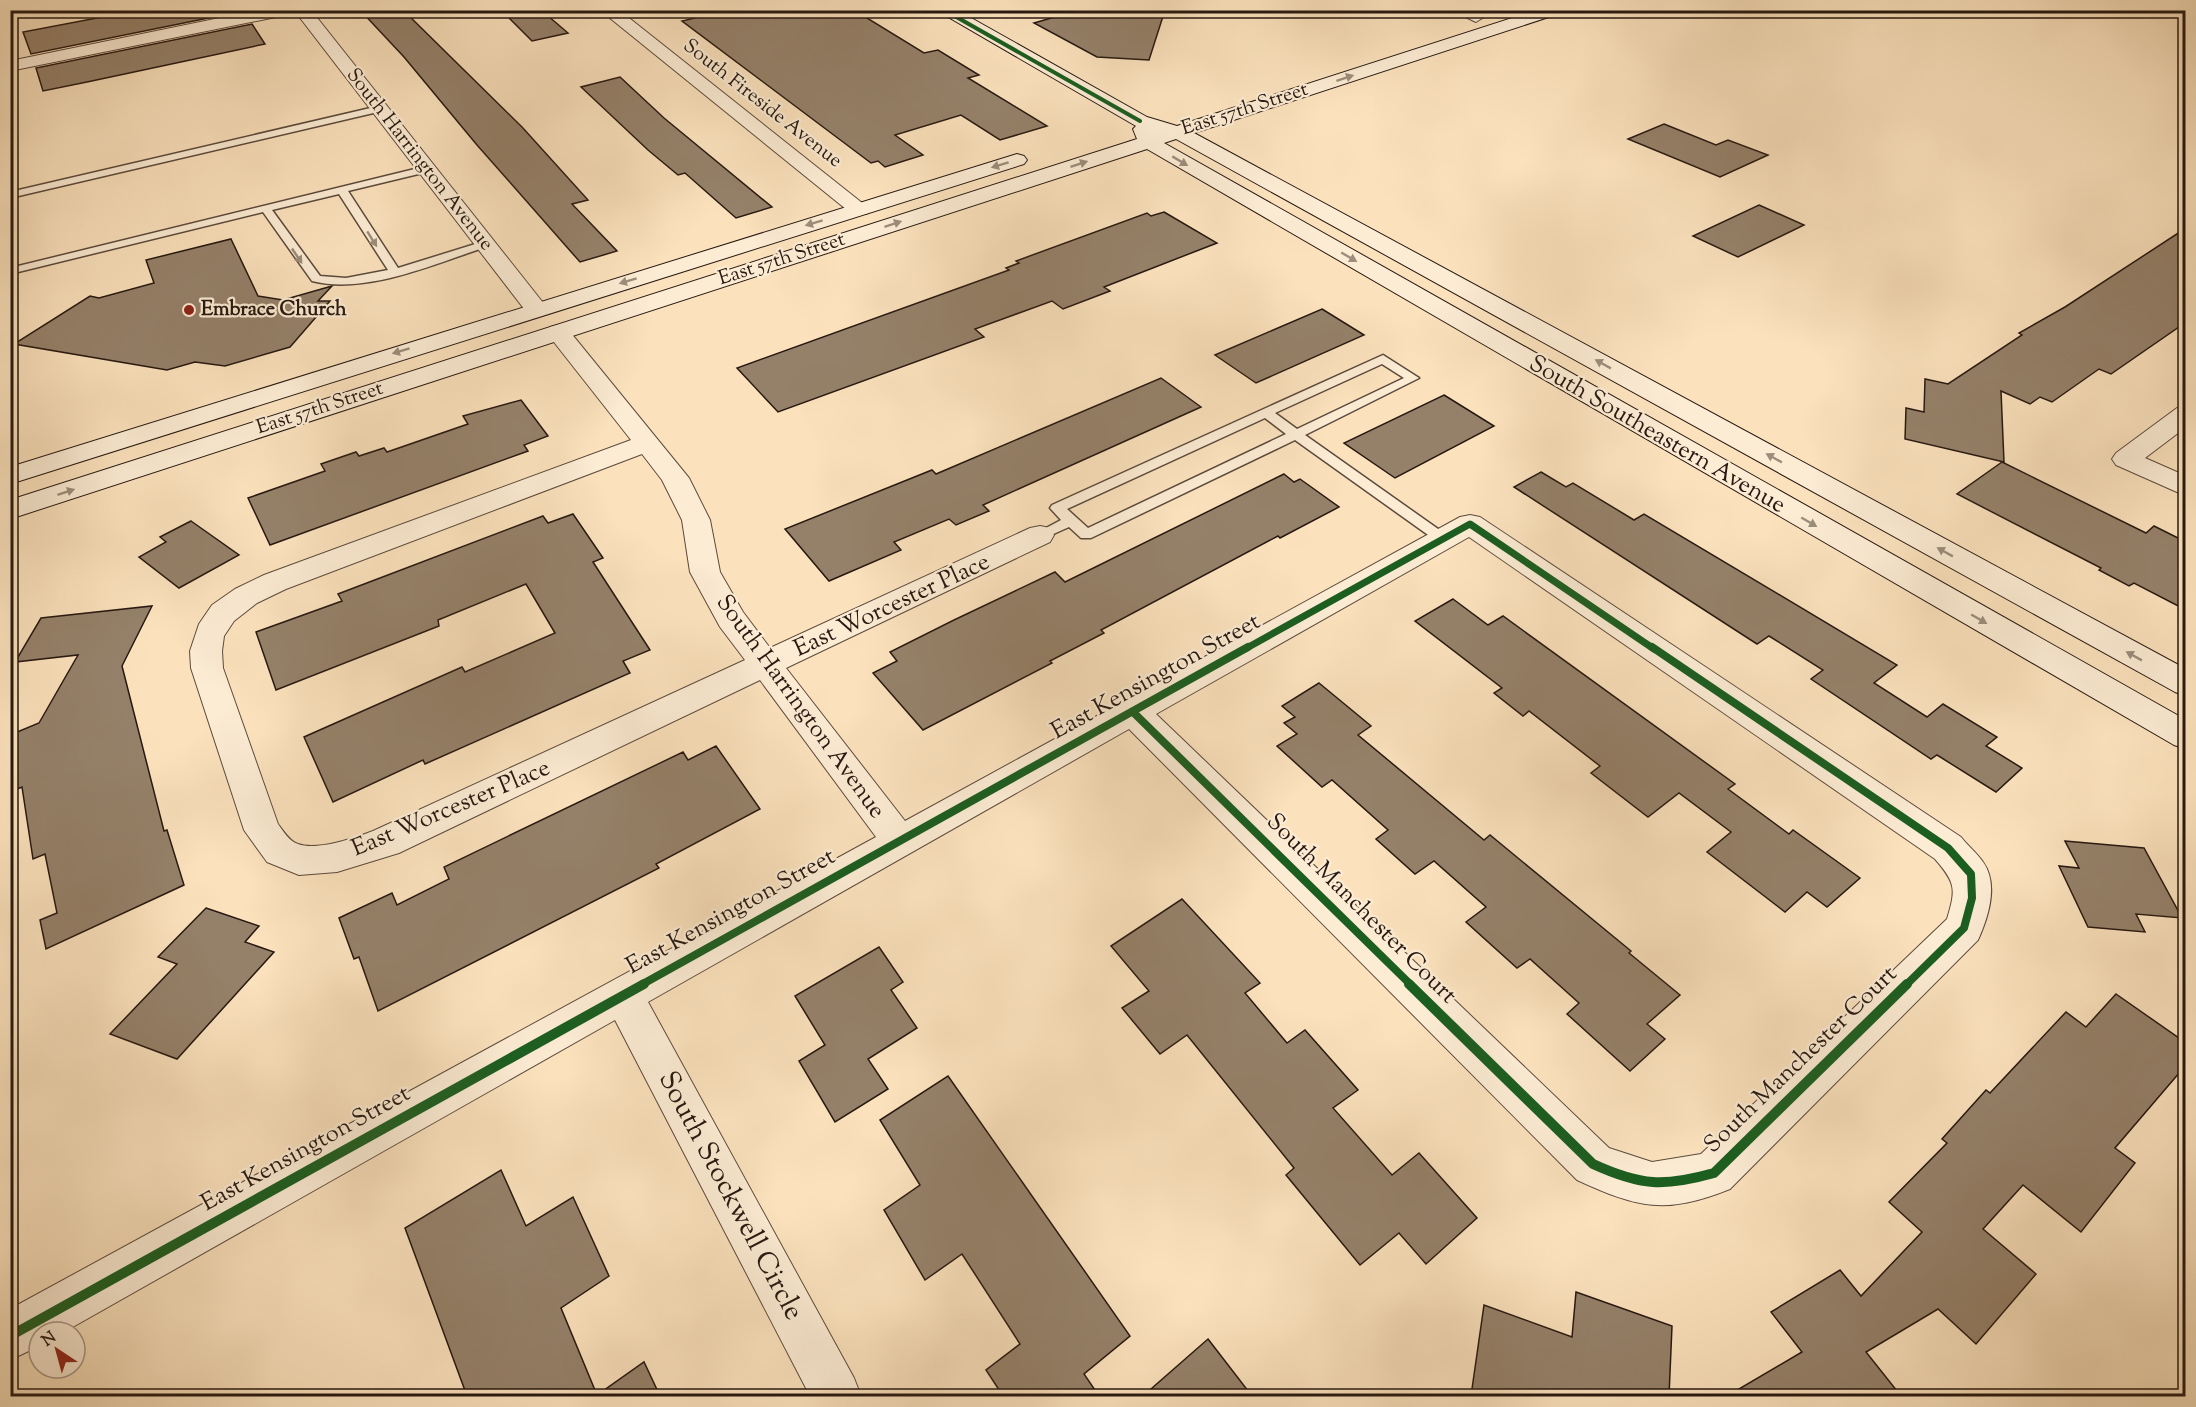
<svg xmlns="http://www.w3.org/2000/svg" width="2196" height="1407" viewBox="0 0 2196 1407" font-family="'Sorts Mill Goudy',serif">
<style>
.building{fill:#95816a;stroke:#271811;stroke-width:1.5}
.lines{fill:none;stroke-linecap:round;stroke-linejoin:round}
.service-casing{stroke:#5c4a3c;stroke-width:3}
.minor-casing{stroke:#5c4a3c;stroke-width:2}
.secondary-casing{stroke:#271811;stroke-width:2}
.service{fill:#fcecd4;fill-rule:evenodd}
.minor{fill:#fcecd4;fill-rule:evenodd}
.secondary{fill:#fcecd4;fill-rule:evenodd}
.cycleway-far3-casing{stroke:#fcecd4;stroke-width:6}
.cycleway-far2-casing{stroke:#fcecd4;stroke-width:10}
.cycleway-far1-casing{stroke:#fcecd4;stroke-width:12}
.cycleway-casing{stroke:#fcecd4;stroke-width:14}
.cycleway-far3{stroke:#1b5e20;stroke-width:4}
.cycleway-far2{stroke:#1b5e20;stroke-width:7}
.cycleway-far1{stroke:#1b5e20;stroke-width:8}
.cycleway{stroke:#1b5e20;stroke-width:10}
.oneway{fill:#9c8d7c}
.poi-dot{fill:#8f2418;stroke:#fcecd4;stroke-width:2}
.labels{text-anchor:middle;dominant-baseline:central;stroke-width:4.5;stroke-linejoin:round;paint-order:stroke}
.far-street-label{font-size:20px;fill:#271811;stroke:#fcecd4}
.far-poi-label{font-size:20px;font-weight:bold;fill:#271811;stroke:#fcecd4;text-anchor:start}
.street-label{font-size:24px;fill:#271811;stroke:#fcecd4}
.near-street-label{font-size:28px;fill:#271811;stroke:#fcecd4}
</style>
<rect width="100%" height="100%" fill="#fbe2bd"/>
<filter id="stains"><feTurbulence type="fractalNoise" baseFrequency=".00333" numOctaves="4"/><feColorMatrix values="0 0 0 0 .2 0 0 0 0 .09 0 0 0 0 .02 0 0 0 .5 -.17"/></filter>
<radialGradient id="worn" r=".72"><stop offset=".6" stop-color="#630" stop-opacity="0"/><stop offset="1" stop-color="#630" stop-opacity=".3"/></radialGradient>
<g class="building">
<path d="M139 10 243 11 31 54 23 32Z"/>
<path d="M360 10H403L522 127 588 200 572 204 617 251 580 262 477 145 404 57Z"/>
<path d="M501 10H541L568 33 532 41Z"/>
<path d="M728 10H854L924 53 938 50 979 75 968 78 1047 126 1000 140 961 115 895 135 923 155 885 167 878 161 871 163 682 21Z"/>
<path d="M1079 10H1165L1149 60 1097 57 1034 23Z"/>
<path d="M252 24 265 44 87 82 43 91 36 68Z"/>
<path d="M620 77 664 118 772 207 736 218 685 173 678 175 648 150 581 87Z"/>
<path d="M1664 124 1716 145 1728 140 1768 155 1720 177 1628 139Z"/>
<path d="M1759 205 1804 225 1738 257 1693 236Z"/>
<path d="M1164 212 1217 243 1104 287 1110 291 1063 309 1052 301 975 329 984 337 778 412 737 368 1009 270 1006 268 1019 263 1016 261 1147 213 1151 216Z"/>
<path d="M2186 228V322L2111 374 2099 369 2052 402 2040 397 2030 404 2001 391 2004 462 1905 439 1906 408 1924 412 1925 379 1948 384 2022 335 2019 333 2065 307Z"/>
<path d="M231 239 258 296 283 300 332 286 318 301H330L290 347 225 366 195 362 167 370 14 344 90 296 99 298 154 283 146 260Z"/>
<path d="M1322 309 1364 335 1256 383 1215 355Z"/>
<path d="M1161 378 1201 407 983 505 989 511 956 525 949 519 894 542 901 550 829 581 785 529 932 470 936 474Z"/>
<path d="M1444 395 1494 426 1395 478 1344 443Z"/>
<path d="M521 400 548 436 524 445 528 451 270 545 248 498 325 471 321 464 356 452 359 456 384 448 387 452 468 424 463 416Z"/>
<path d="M2002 462 2146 533 2154 526 2186 542V610L2134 583 2129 586 2099 570 2101 568 1957 494Z"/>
<path d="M1541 472 1566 487 1573 483 1634 520 1644 514 1897 665 1874 683 1927 717 1943 704 1997 737 1986 746 2022 768 1996 792 1937 755 1931 759 1811 679 1823 670 1769 636 1757 644 1514 487Z"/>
<path d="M1284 474 1294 482 1300 479 1339 507 1280 538 1278 536 1101 630 1104 633 1050 661 1052 663 923 730 873 673 897 661 890 652 954 620 1055 572 1065 582Z"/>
<path d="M573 514 603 558 593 562 650 650 623 661 630 673 425 764 423 760 333 802 304 737 462 667 465 672 555 633 526 584 438 620 439 626 276 690 256 632 342 601 338 594 543 516 548 523Z"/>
<path d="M191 521 239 555 179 588 139 557 166 542 160 537Z"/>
<path d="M1453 599 1488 625 1503 616 1735 784 1728 789 1789 834 1793 830 1860 878 1827 907 1807 892 1785 912 1707 852 1731 832 1679 793 1648 817 1591 773 1600 766 1529 711 1523 716 1494 693 1502 688 1415 621Z"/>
<path d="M152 606 122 666 164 831 167 830 184 885 46 949 40 920 57 913 45 854 33 859 22 787 10 792V735L39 723 78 655 15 662 41 618Z"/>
<path d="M1319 683 1371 726 1358 735 1484 840 1490 835 1631 951 1629 953 1680 995 1647 1024 1665 1039 1630 1071 1567 1014 1579 1003 1530 959 1517 968 1466 922 1486 907 1434 861 1415 874 1376 839 1388 830 1332 780 1322 787 1277 746 1297 734 1284 723 1295 717 1282 706Z"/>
<path d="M716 746 760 809 656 864 659 868 378 1011 359 957 354 959 339 918 392 893 397 905 449 879 444 867 683 752 688 760Z"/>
<path d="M2065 841 2144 848 2182 918 2136 914 2145 932 2088 927 2059 866 2079 868Z"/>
<path d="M1182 899 1260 983 1245 993 1287 1043 1305 1030 1358 1090 1333 1108 1392 1175 1419 1153 1477 1218 1426 1264 1399 1233 1360 1265 1286 1175 1294 1168 1187 1035 1160 1054 1122 1008 1149 991 1111 946Z"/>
<path d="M206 908 259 926 245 942 274 952 177 1059 110 1034 177 964 158 957Z"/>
<path d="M879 947 903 982 891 990 917 1028 868 1059 888 1089 835 1122 799 1061 825 1045 795 996Z"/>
<path d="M2116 994 2186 1043V1065L2115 1148 2135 1163 2081 1232 2023 1185 1983 1229 2036 1274 1976 1344 1938 1309 1866 1352 1901 1396H1727L1802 1352 1771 1312 1840 1270 1861 1296 1922 1232 1889 1202 1947 1143 1942 1139 1986 1090 1990 1093 2066 1012 2086 1027Z"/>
<path d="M948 1076 1130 1336 1084 1374 1099 1396H1003L986 1370 1020 1344 962 1254 925 1280 884 1210 920 1185 880 1120Z"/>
<path d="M501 1170 526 1226 573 1197 609 1276 561 1308 597 1395 644 1362 660 1396H467L405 1228Z"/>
<path d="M1576 1292 1672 1326 1669 1396H1471L1484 1305 1572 1337Z"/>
<path d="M1208 1339 1252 1396H1143Z"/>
</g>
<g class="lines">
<g class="service-casing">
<g id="service">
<path d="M379 106 384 109 382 111 10 198V192Z"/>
<path d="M427 166 431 167V171L348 191 398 268 485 241 489 242V246C436 263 367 295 312 281L263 212 10 274V268ZM339 194 388 270 346 278 320 276 272 210Z"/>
<path d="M1383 355 1419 378 1305 435 1448 536 1450 539 1448 542H1438L1295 440 1091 538H1081L1069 527 1040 540 1033 535 1061 520 1050 508 1052 505ZM1382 364 1404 378 1297 429 1275 413ZM1265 418 1286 434 1088 528 1067 509Z"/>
</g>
</g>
<g class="minor-casing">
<g id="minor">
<path d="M259 10H294L286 15 10 71V61Z"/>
<path d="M294 10H311L544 304 548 309 544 314H528Z"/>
<path d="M600 10H619L866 206 870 210 866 214H852Z"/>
<path d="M1451 10H1474L1484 17 1476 22Z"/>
<path d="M558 325 566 327 689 478 710 520 720 572 743 612 770 648 1030 528 1040 526 1050 528 1054 535 1050 542 786 668 905 821 1460 517 1470 515 1480 517 1961 837C1968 846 1977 853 1983 862 1999 884 1988 918 1978 940L1730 1189C1665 1215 1638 1208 1577 1180L1129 729 648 1002 854 1378 861 1396H810L615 1020 64 1332H39V1346L10 1360V1309L876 837 760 680 399 853 337 872 299 875 267 862 244 830 191 668 190 651 199 624 212 605 235 589 264 575 631 440 546 332 550 327ZM642 454 662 480 682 520 690 572 720 627 745 660 373 831C355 838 317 851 298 844 290 842 283 831 278 824L223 668 222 651 224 636 234 621 257 603 286 589ZM1469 537 1935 859C1956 883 1956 889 1947 919L1701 1154 1652 1162 1609 1148 1156 714Z"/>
<path d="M2186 406V427L2145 458 2186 476V496L2116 465 2112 459 2116 453 2177 408Z"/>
</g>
</g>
<g class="secondary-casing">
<g id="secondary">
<path d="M936 10H957L1147 117 1177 126 1537 10H1563L1561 13 1194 133 2186 669V696L2175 692 1176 139 1164 143 2186 720V749L2174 745 1147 149 10 519V500L1137 139 1133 129 1136 126Z"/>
<path d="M1017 154 1024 156 1027 160 1024 164 10 484V467Z"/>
</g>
</g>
<use href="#service" class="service"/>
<use href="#minor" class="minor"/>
<use href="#secondary" class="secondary"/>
<g class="cycleway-far3-casing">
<path id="cycleway-far3" d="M944 10 1140 121"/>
</g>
<g class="cycleway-far2-casing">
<path id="cycleway-far2" d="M1245 649 1470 524 1654 649"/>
</g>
<g class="cycleway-far1-casing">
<g id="cycleway-far1">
<path d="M1652 647 1948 848 1971 874 1972 898 1964 928 1906 985"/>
<path d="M1133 712 1411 985"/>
<path d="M641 985 1248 647"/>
</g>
</g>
<g class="cycleway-casing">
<g id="cycleway">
<path d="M1409 984 1593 1164C1641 1186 1664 1187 1714 1173L1907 984"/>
<path d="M10 1336 644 984"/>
</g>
</g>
<use href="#cycleway-far3" class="cycleway-far3"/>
<use href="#cycleway-far2" class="cycleway-far2"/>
<use href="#cycleway-far1" class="cycleway-far1"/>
<use href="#cycleway" class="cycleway"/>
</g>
<defs><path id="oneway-solid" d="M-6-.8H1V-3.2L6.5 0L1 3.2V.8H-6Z" transform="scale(1.5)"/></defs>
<g class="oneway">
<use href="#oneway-solid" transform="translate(1345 78) rotate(-18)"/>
<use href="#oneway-solid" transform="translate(1180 161) rotate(31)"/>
<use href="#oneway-solid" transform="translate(1079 164) rotate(-18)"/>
<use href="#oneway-solid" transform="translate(1000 165) rotate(163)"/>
<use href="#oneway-solid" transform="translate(814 223) rotate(163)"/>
<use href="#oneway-solid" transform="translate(893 224) rotate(-18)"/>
<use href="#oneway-solid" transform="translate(372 239) rotate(58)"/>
<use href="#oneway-solid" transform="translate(297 256) rotate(56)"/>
<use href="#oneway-solid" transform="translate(1349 257) rotate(30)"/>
<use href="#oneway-solid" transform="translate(628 281) rotate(163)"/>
<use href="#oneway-solid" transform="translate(401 351) rotate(163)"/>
<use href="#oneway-solid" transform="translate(1603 364) rotate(-151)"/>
<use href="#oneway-solid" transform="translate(1774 458) rotate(-151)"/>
<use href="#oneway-solid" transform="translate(66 492) rotate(-18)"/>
<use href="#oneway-solid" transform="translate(1809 522) rotate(30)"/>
<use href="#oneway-solid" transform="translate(1945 552) rotate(-151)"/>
<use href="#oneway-solid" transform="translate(1979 619) rotate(30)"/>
<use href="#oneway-solid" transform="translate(2134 656) rotate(-151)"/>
</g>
<circle class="poi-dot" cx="189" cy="310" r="6"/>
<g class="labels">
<g class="far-street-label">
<text transform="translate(762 104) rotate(38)">South Fireside Avenue</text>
<text transform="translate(1245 110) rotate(-18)">East 57th Street</text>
<text transform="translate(419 160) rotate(52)">South Harrington Avenue</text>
<text transform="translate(782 260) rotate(-18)">East 57th Street</text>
<text transform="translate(320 409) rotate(-18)">East 57th Street</text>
</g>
<g class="far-poi-label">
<text x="201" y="310">Embrace Church</text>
</g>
<g class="street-label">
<text transform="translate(1657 435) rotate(30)">South Southeastern Avenue</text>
<text transform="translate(892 606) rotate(-25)">East Worcester Place</text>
<text transform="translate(1156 677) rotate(-29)">East Kensington Street</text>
<text transform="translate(800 707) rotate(54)">South Harrington Avenue</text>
<text transform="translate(451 809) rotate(-23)">East Worcester Place</text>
<text transform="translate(1361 909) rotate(45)">South Manchester Court</text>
<text transform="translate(731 912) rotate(-29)">East Kensington Street</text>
<text transform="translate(1801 1060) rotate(-44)">South Manchester Court</text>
<text transform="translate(306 1149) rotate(-29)">East Kensington Street</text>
</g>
<g class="near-street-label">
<text transform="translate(730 1196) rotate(62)">South Stockwell Circle</text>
</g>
</g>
<rect width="2196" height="1407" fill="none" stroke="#fbe2bd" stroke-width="36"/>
<rect x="12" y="12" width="2172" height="1383" fill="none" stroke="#271811" stroke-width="3"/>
<rect x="18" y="18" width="2160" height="1371" fill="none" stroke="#271811" stroke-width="1.5"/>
<g transform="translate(57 1350) rotate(324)"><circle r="28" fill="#fcecd4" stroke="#a79786" stroke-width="1.5"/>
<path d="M0-4.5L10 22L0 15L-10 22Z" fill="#8f2418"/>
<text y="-9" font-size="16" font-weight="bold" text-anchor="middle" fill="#271811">N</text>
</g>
<rect width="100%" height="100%" filter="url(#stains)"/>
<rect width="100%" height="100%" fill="url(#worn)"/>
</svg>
